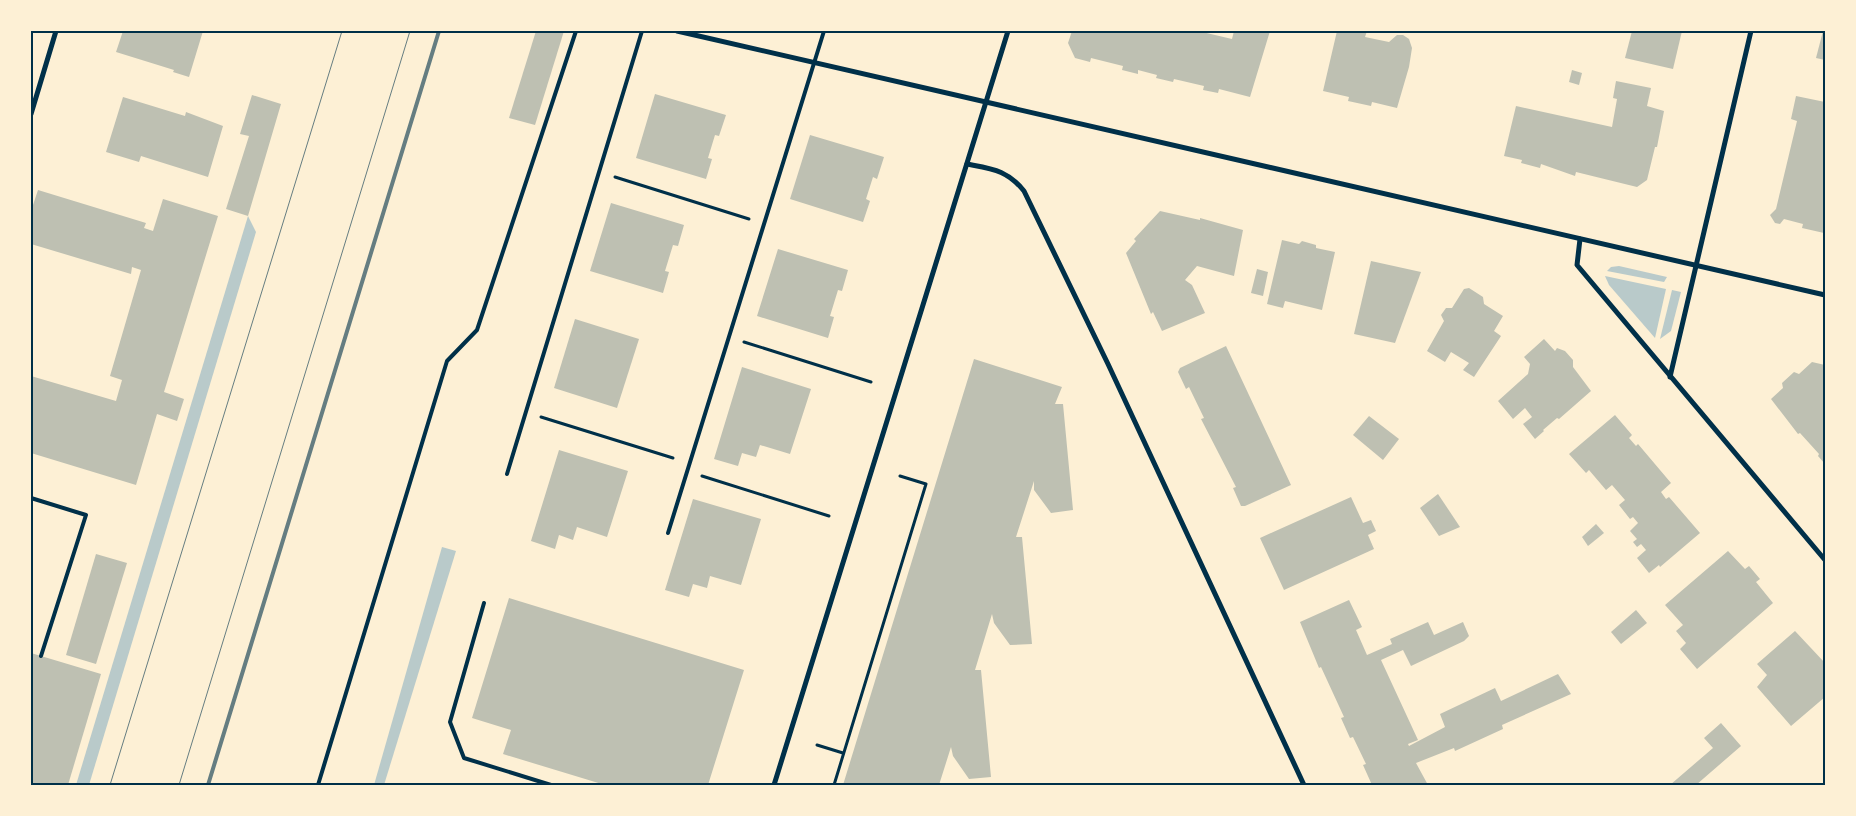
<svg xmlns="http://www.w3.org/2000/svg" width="1856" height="816" viewBox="0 0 1856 816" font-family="'Roboto Condensed',sans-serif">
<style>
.green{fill:#b9caca}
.building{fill:#bec0b2}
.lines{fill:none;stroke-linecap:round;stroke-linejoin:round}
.path{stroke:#003049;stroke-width:3}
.service{stroke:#003049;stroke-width:4}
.minor{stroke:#003049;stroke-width:5}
.tram{stroke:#657d81;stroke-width:1}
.rail{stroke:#657d81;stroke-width:4}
.neatline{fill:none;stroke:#003049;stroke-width:2}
</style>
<rect width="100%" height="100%" fill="#fdf0d5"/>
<g class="green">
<path d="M248 216 256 232 89 785H76Z"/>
<path d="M1619 266 1667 277 1664 282 1607 271 1611 267Z"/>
<path d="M1605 276 1666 289 1655 338 1609 285Z"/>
<path d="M1672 290 1681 292 1671 331 1660 339Z"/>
<path d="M442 547 456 551 384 785H374Z"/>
</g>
<g class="building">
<path d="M123 31H203L189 77 173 72 174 70 116 52Z"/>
<path d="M536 31H564L535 125 509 118Z"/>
<path d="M1072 31H1198L1232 39 1234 31H1270L1250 97 1219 89 1218 93 1203 90 1204 86 1174 79 1173 82 1156 78 1157 75 1138 70V74L1122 70 1123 66 1091 58 1090 62 1075 58 1068 43Z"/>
<path d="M1337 31H1367L1365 37 1389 42 1397 35H1403L1409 39 1412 48 1409 67 1397 108 1372 102 1371 106 1348 101 1349 97 1323 91Z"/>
<path d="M1632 31H1682L1673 69 1625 58Z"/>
<path d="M1823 31H1825V60L1816 58Z"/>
<path d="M1572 70 1582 73 1579 85 1569 82Z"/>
<path d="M1616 81 1651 88 1647 106 1664 111 1657 147H1655L1647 180 1637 187 1576 172 1575 176 1541 164 1540 168 1521 163 1522 160 1504 156 1516 106 1612 127 1617 99 1613 98Z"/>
<path d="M655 94 726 115 719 136 715 135 708 158 712 159 706 179 636 158Z"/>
<path d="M252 95 281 104 248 216 226 209 249 136 240 134Z"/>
<path d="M1796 96 1825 102 1824 233 1802 228 1803 224 1784 219 1780 224 1775 223 1770 215 1776 209 1797 121 1791 119Z"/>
<path d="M123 97 185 116 186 112 223 126 208 177 141 156 139 162 106 152Z"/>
<path d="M810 135 884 157 877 179 873 177 866 199 870 201 863 222 790 199Z"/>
<path d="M38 190 146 223 144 228 153 231 163 199 218 216 164 392 184 399 177 421 157 414 136 485 31 453V376L116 401 122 380 110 376 141 270 132 267 131 274 31 244V211Z"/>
<path d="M611 203 684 225 678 246 673 245 665 271 669 272 663 293 590 271Z"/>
<path d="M1160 211 1200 220V218L1243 230 1234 276 1197 266 1185 280 1192 285 1205 313 1162 331 1153 312 1151 314 1126 253 1136 241 1134 239Z"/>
<path d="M1282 240 1299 244 1302 241 1316 245V248L1335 252 1322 310 1285 301 1283 308 1267 304Z"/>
<path d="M778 249 848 270 842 291 838 290 830 316 834 317 828 338 757 316Z"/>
<path d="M1371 261 1421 272 1395 343 1354 334Z"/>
<path d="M1257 269 1268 272 1263 296 1251 293Z"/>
<path d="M1469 288 1483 297 1484 304 1503 316 1494 331 1501 336 1474 377 1463 370 1469 363 1451 352 1445 362 1427 351 1444 321 1441 315 1446 308H1452L1464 289Z"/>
<path d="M575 319 639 339 617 408 554 388Z"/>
<path d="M1544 339 1555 351 1557 348 1565 351 1573 360V367L1591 391 1559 419 1557 418 1543 430 1544 431 1535 439 1523 424 1532 417 1525 408 1513 419 1498 401 1528 374 1530 364 1524 357Z"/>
<path d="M1226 346 1291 485 1245 506H1241L1233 488 1236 487 1201 419 1204 418 1189 387 1186 389 1178 372 1180 368Z"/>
<path d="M974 359 1062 387 1055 404H1063L1073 510 1051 513 1034 490V481L1016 537H1022L1032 644 1010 645 994 623 992 614 975 670H981L991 777 969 779 953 756 951 747 939 785H843Z"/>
<path d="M1812 362 1825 365V464L1818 456 1819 454 1800 433 1798 434 1771 399 1783 388 1782 383 1794 372 1799 374Z"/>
<path d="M742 367 811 389 790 454 760 445 756 457 742 453 738 466 714 459Z"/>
<path d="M1615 415 1632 435 1629 438 1636 446 1638 444 1671 483 1661 492 1666 499 1669 497 1700 533 1660 567 1659 565 1649 573 1637 558 1646 550 1641 544 1637 547 1633 542 1637 539 1630 531 1638 523 1633 517 1630 519 1619 505 1625 500 1612 485 1606 490 1589 470 1586 473 1569 454Z"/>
<path d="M1369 416 1399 439 1383 460 1353 435Z"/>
<path d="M559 450 628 471 607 537 577 527 573 540 559 535 555 549 531 541Z"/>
<path d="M1438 494 1460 527 1439 536 1420 508Z"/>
<path d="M1351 497 1363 523 1371 520 1376 531 1368 535 1374 549 1284 590 1260 538Z"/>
<path d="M693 499 761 519 741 585 710 576 707 588 693 584 689 597 665 590Z"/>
<path d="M1596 524 1604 533 1588 546 1582 537Z"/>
<path d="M1728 551 1745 569 1749 566 1760 579 1756 582 1773 603 1697 669 1680 649 1686 643 1676 631 1683 625 1665 605Z"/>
<path d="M96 554 127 563 96 664 66 655Z"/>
<path d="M509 598 744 670 708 785H605L503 754 511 730 472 718Z"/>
<path d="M1349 600 1362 627 1356 630 1367 655 1392 644 1390 639 1428 622 1434 635 1463 622 1469 636 1464 641 1411 666 1403 650 1381 660 1418 740 1408 744 1409 746 1445 727 1440 714 1495 688 1501 701 1558 674 1571 694 1502 725 1503 729 1455 751 1454 748 1416 763 1428 785H1372L1363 765 1366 764 1353 737 1350 738 1341 718 1344 717 1321 667 1319 668 1300 622Z"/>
<path d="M1636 610 1647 623 1621 644 1611 632Z"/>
<path d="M1795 631 1825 663V697L1791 726 1757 687 1767 675 1757 664Z"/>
<path d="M31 653 101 674 68 785H31Z"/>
<path d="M1721 723 1741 746 1696 785H1670L1713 748 1704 738Z"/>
</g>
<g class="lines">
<g class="path">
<path d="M615 177 749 219"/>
<path d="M744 342 871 382"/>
<path d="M541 417 673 458"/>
<path d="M702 476 829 516"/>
<path d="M817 745 843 753"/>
<path d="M834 785 926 484 900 476"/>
</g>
<g class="service">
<path d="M507 474 642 31"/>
<path d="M31 498 86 515 41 656"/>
<path d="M668 533 824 31"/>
<path d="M484 603 450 722 464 758 551 785"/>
<path d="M318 785 447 361 477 330 576 31"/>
</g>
<g class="minor">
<path d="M677 31 1825 295"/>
<path d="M31 114 56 31"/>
<path d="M967 164C993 169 1007 170 1024 191L1108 364 1304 785"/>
<path d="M1580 239 1577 265 1825 560"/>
<path d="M1670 377 1751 31"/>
<path d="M774 785 1008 31"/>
</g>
<g class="tram">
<path d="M110 785 342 31"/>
<path d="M179 785 410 31"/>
</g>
<path class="rail" d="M208 785 439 31"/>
</g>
<rect width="1856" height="816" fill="none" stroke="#fdf0d5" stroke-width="65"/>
<rect x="32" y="32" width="1792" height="752" class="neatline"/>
</svg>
